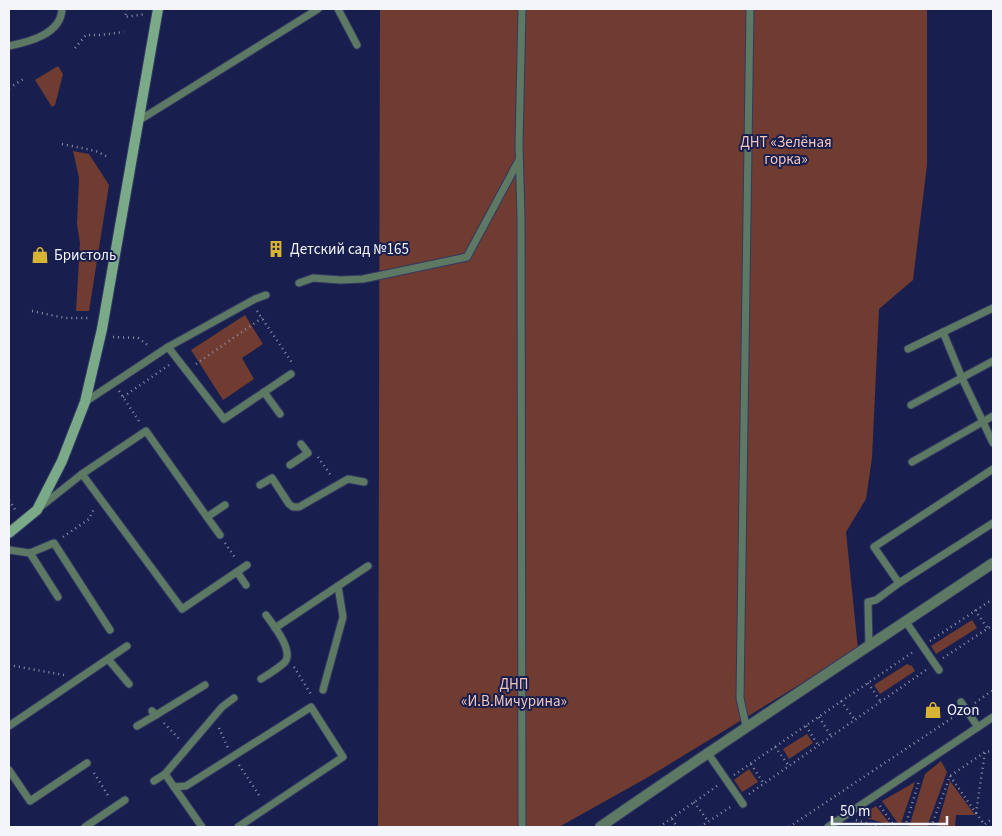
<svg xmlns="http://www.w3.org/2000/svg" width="1002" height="836" viewBox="0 0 1002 836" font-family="'Source Sans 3',sans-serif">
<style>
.green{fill:#703b30}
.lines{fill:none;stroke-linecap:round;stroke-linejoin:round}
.lane-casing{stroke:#323963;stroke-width:9}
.street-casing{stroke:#323963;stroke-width:12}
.secondary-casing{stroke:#323963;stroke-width:12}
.path{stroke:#8b8fa8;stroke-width:2.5;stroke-dasharray:1 4;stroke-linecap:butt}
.lane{stroke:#5d7964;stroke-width:7}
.street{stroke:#5d7964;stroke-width:10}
.secondary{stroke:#7baa88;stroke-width:10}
.labels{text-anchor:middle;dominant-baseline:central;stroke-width:4;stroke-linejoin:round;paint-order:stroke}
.park-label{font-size:15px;fill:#f3c6bc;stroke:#181f4e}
.poi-label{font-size:15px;fill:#f3f5fb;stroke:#181f4e;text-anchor:start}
</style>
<rect width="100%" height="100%" fill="#181f4e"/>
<g class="green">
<path d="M380 9H927V165L913 280 879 309 872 458 866 499 846 532 858 649 650 776 559 827H378Z"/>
<path d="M58 66 63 74 55 105 52 107 35 80Z"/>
<path d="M73 151 89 154 109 185 89 311H76L80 243 77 224 79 178Z"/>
<path d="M245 315 263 344 242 358 254 379 223 400 191 350Z"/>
<path d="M972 620 977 628 936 654 931 646Z"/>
<path d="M907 664 912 666 915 671 880 694 874 685Z"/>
<path d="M807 734 813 743 789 759 783 749Z"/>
<path d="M941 761 947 772 927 827H909L925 774Z"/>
<path d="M749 769 758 782 742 792 734 780Z"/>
<path d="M950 781 975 815H956L955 827H937Z"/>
<path d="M915 782 900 826 882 801Z"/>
<path d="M876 806 891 825 859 816Z"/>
</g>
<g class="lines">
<g class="lane-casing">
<g id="lane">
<path d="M338 9 357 45"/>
<path d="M9 46C29 42 61 34 62 9"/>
<path d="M138 121 318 9"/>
<path d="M299 283 313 278 341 280 363 279 467 257 519 160"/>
<path d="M943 332 962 378 993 443"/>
<path d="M168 347 224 419 291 374"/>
<path d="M908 349 993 308"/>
<path d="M264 392 280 414"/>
<path d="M85 402 168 347 255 299 266 295"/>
<path d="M911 405 993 361"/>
<path d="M912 462 993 416"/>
<path d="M290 465 308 453 301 444"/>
<path d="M82 474 146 431 207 517 225 505"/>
<path d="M260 485 272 478 289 504 293 507H299L348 479 364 482"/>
<path d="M39 508 82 474 182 609 247 565"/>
<path d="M207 517 220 535"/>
<path d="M9 550 30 553 54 543 110 630"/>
<path d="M30 553 58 597"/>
<path d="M237 572 246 585"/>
<path d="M899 583 874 547 993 469"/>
<path d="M906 622 939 670"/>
<path d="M275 628 368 566"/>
<path d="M869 647 868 602 876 600 899 583 993 523"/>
<path d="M108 659 129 684"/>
<path d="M261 679C269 674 279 668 285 662 294 650 273 625 266 615"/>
<path d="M323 690 343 617 338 586"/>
<path d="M961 702 978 727"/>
<path d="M152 711 156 715 205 685"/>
<path d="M9 726 127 646"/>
<path d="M137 726 156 715"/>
<path d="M746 726 740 698 750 9"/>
<path d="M707 752 743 804"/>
<path d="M9 770 30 801 87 763"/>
<path d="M165 774 222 707 234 698"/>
<path d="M154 781 165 774 202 827"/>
<path d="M174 787 186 786 311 707 343 757 238 827"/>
<path d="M85 827 125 800"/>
<path d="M522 827 521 218 519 145 522 9"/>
<path d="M828 827 993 717"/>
</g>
</g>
<g class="street-casing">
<path id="street" d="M600 827C729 737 862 651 993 563"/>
</g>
<g class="secondary-casing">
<path id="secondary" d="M9 533 37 510 62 461 85 402 102 329 158 9"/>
</g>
<g class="path">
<path d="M127 9 125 17 146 14"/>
<path d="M75 48 86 35H100L124 32"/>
<path d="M9 88 25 78"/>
<path d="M62 144 96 151 108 157"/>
<path d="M32 311 65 318H89"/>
<path d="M257 311 293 364"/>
<path d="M113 337 138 338 149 346"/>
<path d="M196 364 262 318"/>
<path d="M119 391 141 424"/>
<path d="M123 397 169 365"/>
<path d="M318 457 332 477"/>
<path d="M9 500 16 511"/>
<path d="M63 537 89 519 94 509"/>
<path d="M225 543 236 559"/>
<path d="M975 610 988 629"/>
<path d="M930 641 993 599"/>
<path d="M943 658 993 625"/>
<path d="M9 665 64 675"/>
<path d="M294 667 312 696"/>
<path d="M868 683 881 702"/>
<path d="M841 701 855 720"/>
<path d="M975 703 993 690"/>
<path d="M819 717 831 736"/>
<path d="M164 723 181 741"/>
<path d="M806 726 818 745"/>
<path d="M219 728 228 748"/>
<path d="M775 747 789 766"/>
<path d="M751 764 764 784"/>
<path d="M239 765 261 798"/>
<path d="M94 773 109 797"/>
<path d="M734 775 913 652"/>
<path d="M950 776 976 813 985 752"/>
<path d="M749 794 926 670"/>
<path d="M694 802 708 821"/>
<path d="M880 806 895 827"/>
<path d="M976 813 984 824"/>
<path d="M672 819 677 827"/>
<path d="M856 820 881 827"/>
<path d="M659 827 717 786"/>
<path d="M700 827 732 806"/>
<path d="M789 827 958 714"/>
<path d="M905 827 919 781"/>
<path d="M931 827 950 776 985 752 993 751"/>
<path d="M981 827 993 818"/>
</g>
<use href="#lane" class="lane"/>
<use href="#street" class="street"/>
<use href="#secondary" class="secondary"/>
</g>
<defs>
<g id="building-bare" transform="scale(1.35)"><path d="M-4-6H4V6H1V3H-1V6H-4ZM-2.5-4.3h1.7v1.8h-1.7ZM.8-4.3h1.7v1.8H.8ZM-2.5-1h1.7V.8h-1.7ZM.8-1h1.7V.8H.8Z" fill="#d7b434" stroke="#181f4e" stroke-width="2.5" paint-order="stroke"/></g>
<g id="shop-bare" transform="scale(1.35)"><path d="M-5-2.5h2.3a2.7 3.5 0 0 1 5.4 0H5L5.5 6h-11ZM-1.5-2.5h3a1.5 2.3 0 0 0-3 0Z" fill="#d7b434" stroke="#181f4e" stroke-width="2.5" paint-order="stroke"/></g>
</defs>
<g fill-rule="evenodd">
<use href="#building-bare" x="276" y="249"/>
<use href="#shop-bare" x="40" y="255"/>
<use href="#shop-bare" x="933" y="710"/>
</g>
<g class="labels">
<g class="park-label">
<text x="786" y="142">ДНТ «Зелёная<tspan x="786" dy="17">горка»</tspan></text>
<text x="514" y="684">ДНП<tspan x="514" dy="17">«И.В.Мичурина»</tspan></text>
</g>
<g class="poi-label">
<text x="290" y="249">Детский сад №165</text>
<text x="54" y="255">Бристоль</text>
<text x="947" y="710">Ozon</text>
</g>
</g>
<rect width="1002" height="836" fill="none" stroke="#f3f5fb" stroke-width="20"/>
<path d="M832 816v8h115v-8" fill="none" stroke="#f3f5fb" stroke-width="2.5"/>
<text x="840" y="816" font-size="15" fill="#f3f5fb" stroke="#181f4e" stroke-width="4" paint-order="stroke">50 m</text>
</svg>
